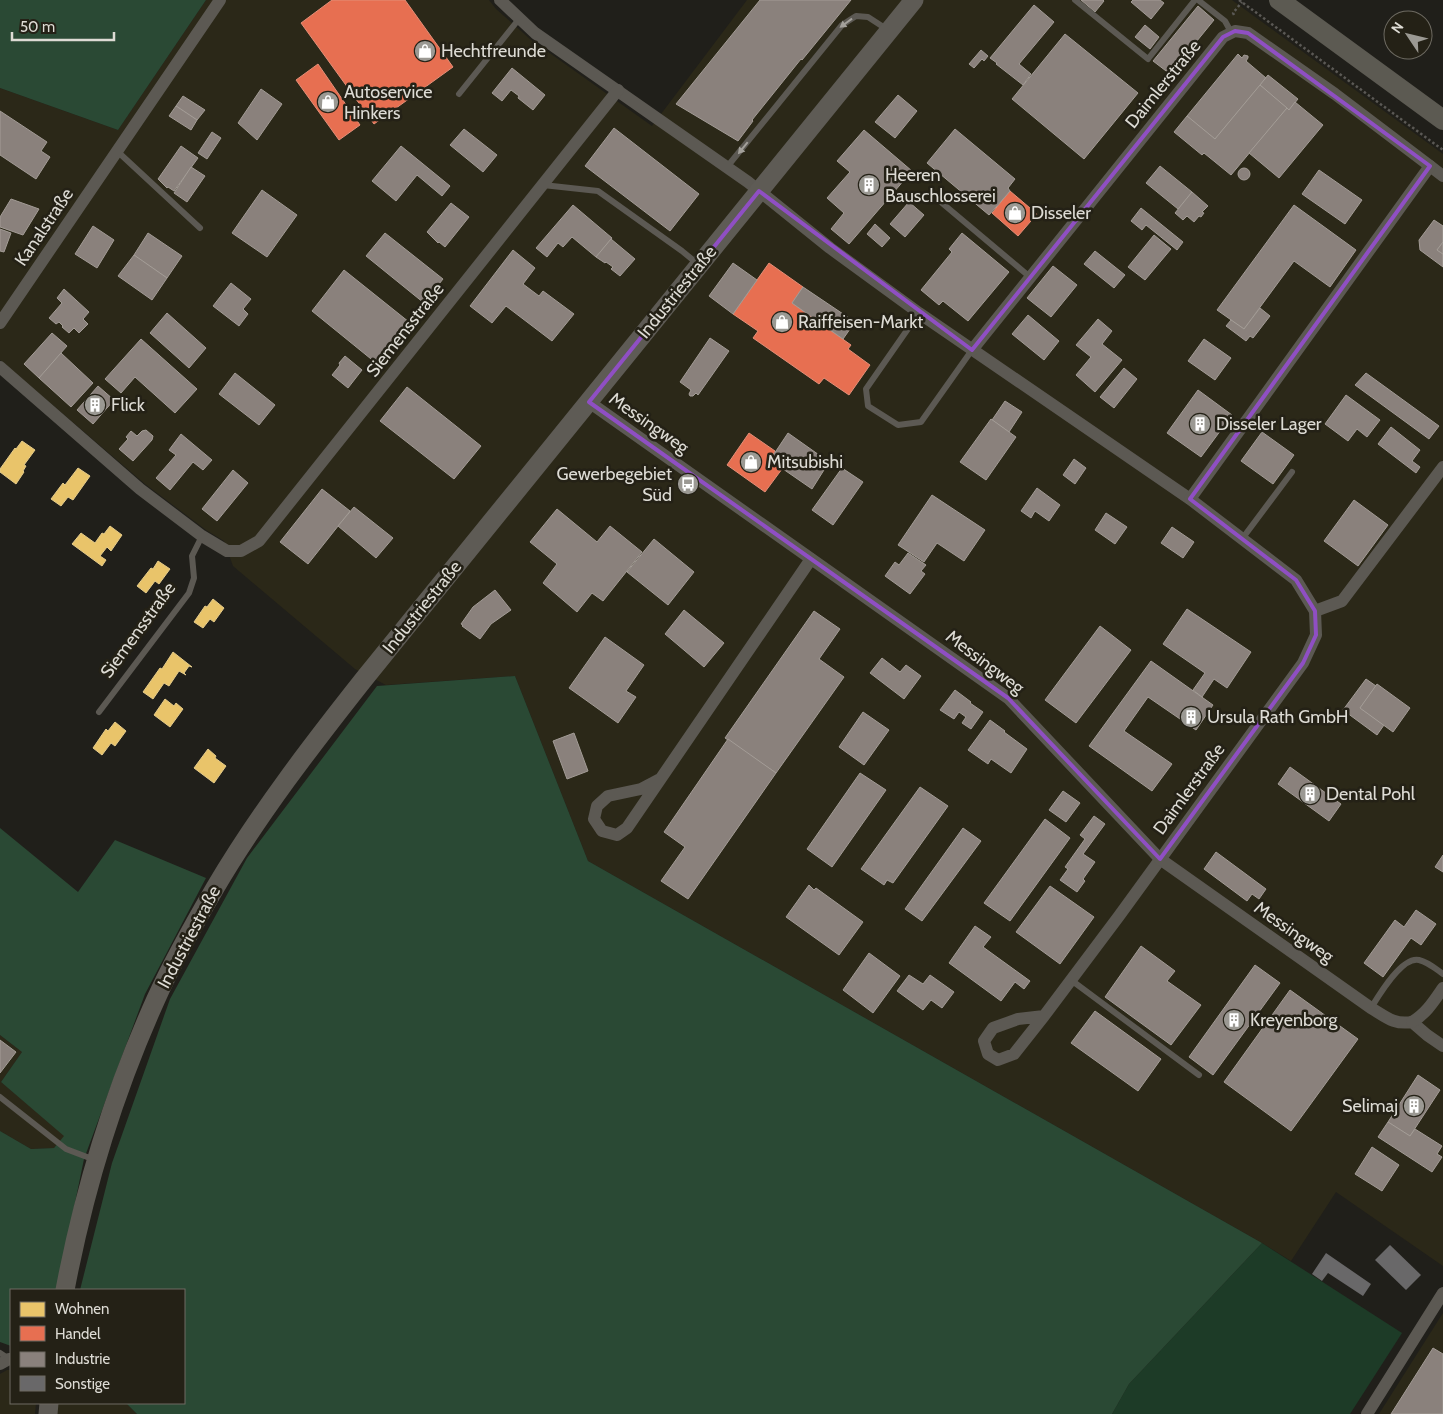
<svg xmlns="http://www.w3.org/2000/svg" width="1443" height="1414" viewBox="0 0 1443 1414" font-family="Cabin,sans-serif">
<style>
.built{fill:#2b2818}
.green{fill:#1d3b27}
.forest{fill:#2a4934}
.homes{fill:#e9c46a;stroke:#e5cb8a}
.shops{fill:#e76f51;stroke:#e48f78}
.industry{fill:#8a817c;stroke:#a39c96}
.building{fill:#696869}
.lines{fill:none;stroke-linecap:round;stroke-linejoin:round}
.path{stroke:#5b5955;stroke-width:2.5;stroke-dasharray:2.5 2.5;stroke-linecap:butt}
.lane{stroke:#5c5953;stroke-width:6}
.street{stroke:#5c5953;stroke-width:12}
.secondary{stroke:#5e5b55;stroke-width:19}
.primary{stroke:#5c5a52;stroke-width:20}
.oneway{fill:#a3a09a}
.marked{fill:none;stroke:#8f4fc3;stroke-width:4;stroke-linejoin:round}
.labels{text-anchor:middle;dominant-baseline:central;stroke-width:5;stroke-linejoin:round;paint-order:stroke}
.poi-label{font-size:18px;fill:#dddbd4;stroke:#242116;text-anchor:start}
.street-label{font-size:18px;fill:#dddbd4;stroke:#242116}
</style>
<rect width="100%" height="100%" fill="#201f1a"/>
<g class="built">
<path d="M206 0H489L496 9 530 39 652 126 747 0H1232L1443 154V1266L1336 1192 1291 1261 1262 1243 588 861 515 676 386 685 355 669 233 566 224 541 206 530 145 484 0 360V88L118 130Z"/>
<path d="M0 1035 22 1052 1 1082 65 1136 54 1148 31 1149 0 1131Z"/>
<path d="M1443 1313V1414H1379Z"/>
<path d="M7 1370H11V1403H36L35 1414H0V1374Z"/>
<path d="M58 1403H126L137 1414H57Z"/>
</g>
<path class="green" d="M1262 1243 1402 1333 1350 1414H1112L1129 1384Z"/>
<g class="forest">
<path d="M0 0H206L118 130 0 88Z"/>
<path d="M515 676 588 861 1262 1243 1129 1384 1112 1414H137L126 1403H184V1290H80L112 1163 170 999 247 858 377 686Z"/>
<path d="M0 828 78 892 115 840 206 878 145 994 84 1159 57 1290H11V1346L0 1342V1131L31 1149 54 1148 64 1136 1 1082 22 1052 0 1035Z"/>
</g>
<g class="homes">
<path d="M22 441 35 450 24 465 26 466 23 471 24 472 16 484 0 472V469L15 448 16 449Z"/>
<path d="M78 468 90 476 73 500 68 497 61 506 51 499 63 483 65 485Z"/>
<path d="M110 526 122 535 111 551 107 547 100 556 106 560 102 566 72 544 81 533 95 543 102 533 104 534Z"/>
<path d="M158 561 170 569 159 584 155 581 146 593 137 586 151 568 153 569Z"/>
<path d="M213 599 224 608 214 622 210 619 203 628 194 622 205 606 207 607Z"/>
<path d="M173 652 192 667 189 666 184 673 186 675 179 671 169 686 164 683 153 699 143 692 160 668 162 669Z"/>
<path d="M165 699 174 706 176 703 183 709 170 727 154 715Z"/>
<path d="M115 722 126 731 115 746 111 743 102 755 93 748 106 729 108 731Z"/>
<path d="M208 749 216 756 215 758 226 766 214 783 194 768Z"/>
</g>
<g class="shops">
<path d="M332 0H405L453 67 374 124 301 23Z"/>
<path d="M318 64 360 125 339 140 296 80Z"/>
<path d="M1010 191 1037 214 1018 236 992 213Z"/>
<path d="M769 263 803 287 792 303 851 345 848 349 870 365 849 395 824 378 819 384 753 338 758 331 733 314Z"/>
<path d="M749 433 775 451 770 460 782 469 765 492 727 465Z"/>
</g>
<g class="industry">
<path d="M760 0H851L802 60 801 59 752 120 753 121 738 141 676 104Z"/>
<path d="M1081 0H1103L1104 1 1095 12Z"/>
<path d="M1133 0H1160L1164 3 1151 19 1131 2Z"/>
<path d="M1034 5 1054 22 1019 64 1031 74 1023 85 996 64 997 63 990 58Z"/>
<path d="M1198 6 1214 20 1170 74 1153 61Z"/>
<path d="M1145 25 1159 37 1150 49 1135 37Z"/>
<path d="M1065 34 1138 93 1084 159 1012 99Z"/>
<path d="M981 50 988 56 984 61 982 59 974 68 969 64Z"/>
<path d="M1238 54 1242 58 1244 55 1248 56V58L1246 61 1266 78 1215 139 1187 116Z"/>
<path d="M512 68 545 95 533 110 518 98 519 96 511 90 502 101 492 93Z"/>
<path d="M1268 75 1298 99 1289 110 1260 85Z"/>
<path d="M1260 85 1287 108 1231 175 1204 153 1202 155 1174 132 1187 116 1215 139Z"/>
<path d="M261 89 282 104 257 140 238 123Z"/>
<path d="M898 95 917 111 895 138 875 122Z"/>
<path d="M183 96 205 110 197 120 176 106Z"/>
<path d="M1295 102 1323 125 1279 178 1249 153 1287 108 1289 110Z"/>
<path d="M176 106 197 120 191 130 169 116Z"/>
<path d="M0 111 47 142 41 151 50 157 36 179 0 155Z"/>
<path d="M614 128 699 194 670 231 585 166Z"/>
<path d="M464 129 497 155 483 172 450 145Z"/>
<path d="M955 129 1015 179 1008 188 1010 191 989 215 927 163Z"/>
<path d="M864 130 912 171 849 244 831 229 844 213 827 198 850 172 837 161Z"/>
<path d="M212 132 221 138 207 159 198 153Z"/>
<path d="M181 146 198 158 174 191 168 187 167 188 158 179Z"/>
<path d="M401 146 450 186 442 196 417 175 396 201 372 181Z"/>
<path d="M1160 166 1192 192 1178 209 1146 183Z"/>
<path d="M191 167 205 176 187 202 174 193Z"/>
<circle cx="1244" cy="174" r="6"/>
<path d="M1319 170 1362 200 1345 224 1302 194Z"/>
<path d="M262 190 297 215 267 257 232 233Z"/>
<path d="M1192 192 1208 206 1202 212 1204 213 1201 217 1199 216 1194 222 1187 216 1183 220 1175 213Z"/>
<path d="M11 199 39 209 23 235 0 227V217Z"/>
<path d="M909 202 924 215 905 237 890 224Z"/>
<path d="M451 203 469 217 445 247 439 242 438 243 427 232Z"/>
<path d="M573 205 612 238 596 257 572 237 563 247 558 243 547 257 536 248Z"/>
<path d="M1294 205 1356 250 1330 287 1294 261 1244 329 1217 310Z"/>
<path d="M1141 208 1183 242 1177 250 1146 225 1142 230 1131 221Z"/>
<path d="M1434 220 1443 226V242L1437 250 1443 254V267L1420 250 1419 240Z"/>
<path d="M875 224 890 238 882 247 867 234Z"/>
<path d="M93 226 114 240 97 268 75 254Z"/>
<path d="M0 229 11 233 4 252 0 251Z"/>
<path d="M148 233 182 256 167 278 134 255Z"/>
<path d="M385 233 443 279 424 303 366 256Z"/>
<path d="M962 233 1009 272 968 321 943 301 939 305 921 290 952 252 949 249Z"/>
<path d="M1154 235 1171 249 1145 280 1128 267Z"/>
<path d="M611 239 635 259 620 276 611 269 613 267 606 262 605 263 596 257Z"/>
<path d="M1443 242V254L1437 250Z"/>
<path d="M513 250 535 268 523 284 539 296 543 291 574 314 552 341 506 306 492 323 470 306Z"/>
<path d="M1095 251 1125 275 1114 288 1084 264Z"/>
<path d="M134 255 167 278 152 300 118 276Z"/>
<path d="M733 263 757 280 733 314 709 296Z"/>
<path d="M1053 266 1077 285 1051 317 1027 298Z"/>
<path d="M344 270 409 322 376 363 312 311Z"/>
<path d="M231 283 251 299 243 309 248 314 239 326 213 306Z"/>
<path d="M803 287 855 322 843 339 792 303Z"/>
<path d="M64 289 89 312 83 319 88 324 79 333 74 328 69 333 62 327 63 326 59 322 56 324 49 318 62 303 57 298Z"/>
<path d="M1260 308 1270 316 1253 338 1250 336 1246 341 1226 326 1231 320 1244 329Z"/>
<path d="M167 313 206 348 189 368 150 333Z"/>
<path d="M1028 315 1059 341 1044 360 1012 334Z"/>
<path d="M1098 319 1112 331 1102 344 1122 360 1095 392 1076 375 1091 357 1076 345Z"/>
<path d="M52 333 67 346 39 378 24 364Z"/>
<path d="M710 338 729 351 698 395 696 393 693 396H690L689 394 691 390 680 382Z"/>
<path d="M141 339 197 389 175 413 135 377 121 393 105 379Z"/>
<path d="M1204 339 1231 358 1215 380 1188 361Z"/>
<path d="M61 353 93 383 71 407 39 378Z"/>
<path d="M345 356 362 370 348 388 332 375 340 365 339 363Z"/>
<path d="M1124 368 1137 379 1114 408 1100 397Z"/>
<path d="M235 373 275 405 259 425 219 394Z"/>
<path d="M1366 373 1439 426 1429 439 1355 385Z"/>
<path d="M98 386 114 400 93 424 77 410Z"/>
<path d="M407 387 481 446 454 479 380 421Z"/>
<path d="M1198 390 1232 415 1201 457 1167 433Z"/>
<path d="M1346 395 1380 420 1367 437 1357 429 1348 441 1325 424Z"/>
<path d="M1005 401 1022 412 1009 432 992 420Z"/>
<path d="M991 419 1016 437 986 480 960 462Z"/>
<path d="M1391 427 1420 450 1412 461 1420 467 1416 473 1378 444Z"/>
<path d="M146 430 153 436 152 440 133 461 119 449 128 439 126 437 131 431 137 436 142 431Z"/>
<path d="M1262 432 1294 455 1273 484 1241 461Z"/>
<path d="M788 433 829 462 812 489 770 460Z"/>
<path d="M181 434 212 460 203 470 193 462 170 490 156 478 176 455 169 450Z"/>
<path d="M1074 459 1086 468 1075 484 1063 475Z"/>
<path d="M842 468 863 482 833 525 812 510Z"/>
<path d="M233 470 248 483 217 521 202 509Z"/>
<path d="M1037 488 1060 505 1049 521 1035 511 1031 518 1021 511Z"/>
<path d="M322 489 350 511 308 564 280 542Z"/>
<path d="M932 495 985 530 964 561 937 543 924 562 898 545Z"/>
<path d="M1354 500 1388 525 1358 566 1324 541Z"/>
<path d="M354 507 393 538 376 558 338 526Z"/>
<path d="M557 509 597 542 610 526 642 552 603 601 592 593 577 612 543 583 557 564 530 542Z"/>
<path d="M1106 513 1127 527 1115 544 1095 530Z"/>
<path d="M1172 527 1194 542 1183 558 1161 543Z"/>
<path d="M654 539 694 572 668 605 627 572Z"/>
<path d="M908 553 926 565 921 571 925 574 910 594 885 576 895 562 899 565Z"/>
<path d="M495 590 511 610 491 624 480 639 462 626 463 625 461 624 473 607Z"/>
<path d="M1187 609 1251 652 1227 688 1214 679 1202 697 1193 690 1205 673 1163 644Z"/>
<path d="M684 610 724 643 704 667 665 634Z"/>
<path d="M814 611 840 629 819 659 844 677 776 773 725 738Z"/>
<path d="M1100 626 1131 650 1076 723 1045 700Z"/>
<path d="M605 637 644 665 626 691 636 697 618 723 569 688Z"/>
<path d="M882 658 900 672 906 665 921 676 904 699 870 673Z"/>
<path d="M1151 661 1213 705 1196 730 1148 697 1124 731 1172 764 1152 791 1089 746Z"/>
<path d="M1366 679 1376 686 1360 708 1384 725 1377 735 1343 710Z"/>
<path d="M1377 684 1410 708 1393 732 1360 708Z"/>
<path d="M955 690 971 702 970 703 983 712 971 729 962 723 966 717 959 712 954 719 940 710Z"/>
<path d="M863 712 889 730 864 765 839 747Z"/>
<path d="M990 720 1005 731 1004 732 1027 749 1011 773 991 759 988 764 968 750Z"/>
<path d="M574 733 588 771 567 779 553 741Z"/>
<path d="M728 739 776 773 688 899 661 881 685 847 664 832Z"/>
<path d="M1290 767 1341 804 1329 821 1278 784Z"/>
<path d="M860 773 886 790 832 867 807 849Z"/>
<path d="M920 787 948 806 893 883 887 880 884 885 861 869Z"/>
<path d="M1063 791 1080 803 1066 822 1049 810Z"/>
<path d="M1094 816 1105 824 1083 854 1095 862 1083 879 1085 881 1077 892 1060 880 1068 869 1065 867 1085 839 1080 835Z"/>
<path d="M1045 819 1070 838 1010 921 984 903Z"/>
<path d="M963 828 981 841 922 921 905 909Z"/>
<path d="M1216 852 1266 889 1259 899 1252 894 1247 901 1204 869Z"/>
<path d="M1443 855V872L1435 867Z"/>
<path d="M809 885 814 890 816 888 863 922 839 955 786 917Z"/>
<path d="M1050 886 1094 917 1060 964 1016 932Z"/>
<path d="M1416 910 1436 924 1421 945 1411 938 1383 977 1364 963 1395 920 1404 927Z"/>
<path d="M975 926 991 937 983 947 1030 981 1024 989 1015 982 1001 1001 949 963Z"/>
<path d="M1141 946 1175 971 1167 981 1201 1005 1171 1045 1105 997Z"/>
<path d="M869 953 900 976 873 1013 843 990Z"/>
<path d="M1255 965 1280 983 1213 1075 1189 1057Z"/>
<path d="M909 975 923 984 930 975 954 992 942 1008 931 1000 923 1010 897 991Z"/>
<path d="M1290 990 1358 1039 1291 1131 1224 1082Z"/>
<path d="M1095 1011 1161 1059 1138 1091 1071 1043Z"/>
<path d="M0 1040 16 1052 0 1073Z"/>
<path d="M1418 1075 1440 1090 1410 1136 1388 1122Z"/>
<path d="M1388 1122 1410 1136 1415 1129 1442 1146 1437 1154 1442 1157 1432 1172 1378 1137Z"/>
<path d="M1372 1147 1399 1165 1382 1191 1355 1174Z"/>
<path d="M1433 1348 1443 1354V1414H1391Z"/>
</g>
<g class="building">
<path d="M1390 1245 1421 1275 1406 1290 1375 1260Z"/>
<path d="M1326 1253 1371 1284 1363 1296 1328 1273 1322 1281 1312 1274Z"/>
</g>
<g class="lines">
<g class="path">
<path d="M1239 0 1443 150"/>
<path d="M1234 15 1233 13 1242 2"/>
</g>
<g class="lane">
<path d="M1075 0 1148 59 1195 0"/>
<path d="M1198 0 1225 21 1231 32"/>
<path d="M459 94 519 19"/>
<path d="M117 151 200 228"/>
<path d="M727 167 842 25 856 16 868 17 888 30"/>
<path d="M543 185 598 191 682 251 699 265"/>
<path d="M942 203 1030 277"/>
<path d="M919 313 866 389 868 406 898 425 921 422 972 350"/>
<path d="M1242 539 1292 472"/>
<path d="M99 712 189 593 194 578 192 556 202 536"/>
<path d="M1071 980 1199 1075"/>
<path d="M1371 1008C1379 995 1402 956 1419 960 1428 962 1436 969 1443 974"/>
<path d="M0 1097 66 1149 95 1160"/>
<path d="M0 1353 9 1359"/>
</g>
<g class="street">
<path d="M500 0 535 33 748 182 830 248 919 313 1190 499 1296 580 1315 611 1316 635 1303 663 1119 916 1044 1016 1014 1054 998 1060 988 1054 984 1041 993 1028 1018 1019 1044 1016"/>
<path d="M1430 166 1443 176"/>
<path d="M0 323 220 0"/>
<path d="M972 350 1223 37 1235 31 1248 33 1335 94 1430 166 1190 499"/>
<path d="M0 367 140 489 202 536 227 551H241L259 541 618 90"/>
<path d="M589 402 1008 698 1160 859 1371 1008C1386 1017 1394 1025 1412 1022L1427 1035 1443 1046"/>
<path d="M1315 611 1342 601 1443 467"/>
<path d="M660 779 641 789 608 796 597 806 594 819 602 831 617 835 627 828 811 559"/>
<path d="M1412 1022C1426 1014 1434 1001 1443 988"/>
<path d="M0 1364 9 1359H11"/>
<path d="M1367 1414 1443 1293"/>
</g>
<g class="secondary">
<path d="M65 1290C84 1190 114 1092 156 999 173 961 194 924 215 888 258 815 311 746 364 679L914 0"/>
<path d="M48 1414 49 1403"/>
</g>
<path class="primary" d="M1279 0 1443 120"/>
</g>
<defs><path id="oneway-solid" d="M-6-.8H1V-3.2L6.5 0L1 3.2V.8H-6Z" transform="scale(1.25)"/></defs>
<g class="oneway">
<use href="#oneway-solid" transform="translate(846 23) rotate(144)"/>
<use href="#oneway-solid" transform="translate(743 148) rotate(129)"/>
</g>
<path class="marked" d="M1235 31 1248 33 1430 166 1190 499 1296 580 1315 611 1316 635 1303 663 1160 859 1008 698 589 402 759 191 972 350 1223 37Z"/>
<defs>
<g id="shop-disc" transform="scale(1.125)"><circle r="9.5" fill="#9b9993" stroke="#242116"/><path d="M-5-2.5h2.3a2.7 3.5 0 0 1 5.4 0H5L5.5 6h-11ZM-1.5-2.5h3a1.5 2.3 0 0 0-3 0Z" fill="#fff"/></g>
<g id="building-disc" transform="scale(1.125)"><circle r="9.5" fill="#9b9993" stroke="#242116"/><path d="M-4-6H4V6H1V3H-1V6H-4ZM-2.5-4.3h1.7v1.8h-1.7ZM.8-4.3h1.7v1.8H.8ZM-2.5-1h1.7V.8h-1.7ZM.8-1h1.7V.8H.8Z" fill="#fff"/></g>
<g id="bus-disc" transform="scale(1.125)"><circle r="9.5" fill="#9b9993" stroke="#242116"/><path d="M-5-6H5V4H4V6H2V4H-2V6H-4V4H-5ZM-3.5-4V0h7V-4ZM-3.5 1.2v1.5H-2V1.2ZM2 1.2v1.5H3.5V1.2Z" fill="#fff"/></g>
</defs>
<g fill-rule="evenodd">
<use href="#shop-disc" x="425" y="51"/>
<use href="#shop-disc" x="328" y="102"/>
<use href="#building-disc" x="869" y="185"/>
<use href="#shop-disc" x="1015" y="213"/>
<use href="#shop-disc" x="782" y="322"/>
<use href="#building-disc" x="95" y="405"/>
<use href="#building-disc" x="1200" y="424"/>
<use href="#shop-disc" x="751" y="462"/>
<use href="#bus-disc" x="688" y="484"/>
<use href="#building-disc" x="1191" y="717"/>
<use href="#building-disc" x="1310" y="794"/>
<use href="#building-disc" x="1234" y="1020"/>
<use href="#building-disc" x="1414" y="1106"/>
</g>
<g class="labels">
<g class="poi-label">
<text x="441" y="51">Hechtfreunde</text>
<text x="344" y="92">Autoservice<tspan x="344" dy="21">Hinkers</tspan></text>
<text x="885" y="175">Heeren<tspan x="885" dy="21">Bauschlosserei</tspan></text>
<text x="1031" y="213">Disseler</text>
<text x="798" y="322">Raiffeisen-Markt</text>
<text x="111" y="405">Flick</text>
<text x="1216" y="424">Disseler Lager</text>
<text x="767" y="462">Mitsubishi</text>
<text x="672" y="474" text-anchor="end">Gewerbegebiet<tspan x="672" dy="21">Süd</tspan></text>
<text x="1207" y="717">Ursula Rath GmbH</text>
<text x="1326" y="794">Dental Pohl</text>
<text x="1250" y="1020">Kreyenborg</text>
<text x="1398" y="1106" text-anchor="end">Selimaj</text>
</g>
<g class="street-label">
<text transform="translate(1163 84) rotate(-51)">Daimlerstraße</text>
<text transform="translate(44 227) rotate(-56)">Kanalstraße</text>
<text transform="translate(677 292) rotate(-51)">Industriestraße</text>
<text transform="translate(405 330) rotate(-52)">Siemensstraße</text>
<text transform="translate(649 423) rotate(35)">Messingweg</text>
<text transform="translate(422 607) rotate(-51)">Industriestraße</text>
<text transform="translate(138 630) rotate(-54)">Siemensstraße</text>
<text transform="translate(985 662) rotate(37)">Messingweg</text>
<text transform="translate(1189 789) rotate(-54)">Daimlerstraße</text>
<text transform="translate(1294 932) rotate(35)">Messingweg</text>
<text transform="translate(189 937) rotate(-62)">Industriestraße</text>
</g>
</g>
<rect x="10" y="1289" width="175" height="115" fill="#242116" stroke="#6e6b62"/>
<rect x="20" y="1302" width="25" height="15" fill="#e9c46a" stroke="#6e6b62"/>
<text x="55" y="1314" font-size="15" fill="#dddbd4">Wohnen</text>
<rect x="20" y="1326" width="25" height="15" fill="#e76f51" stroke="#6e6b62"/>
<text x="55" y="1339" font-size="15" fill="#dddbd4">Handel</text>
<rect x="20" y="1352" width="25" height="15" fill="#8a817c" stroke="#6e6b62"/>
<text x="55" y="1364" font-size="15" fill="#dddbd4">Industrie</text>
<rect x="20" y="1376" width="25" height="15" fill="#696869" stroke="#6e6b62"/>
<text x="55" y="1389" font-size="15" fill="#dddbd4">Sonstige</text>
<g transform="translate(1408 35) rotate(305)"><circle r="24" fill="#242116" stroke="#6e6b62"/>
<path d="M0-4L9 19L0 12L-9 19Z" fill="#9b9993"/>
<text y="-8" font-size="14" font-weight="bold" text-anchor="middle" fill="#dddbd4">N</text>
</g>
<path d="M12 32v8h102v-8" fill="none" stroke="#dddbd4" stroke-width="2.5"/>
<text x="20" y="32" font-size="15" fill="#dddbd4" stroke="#242116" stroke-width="4" paint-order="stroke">50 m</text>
</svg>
